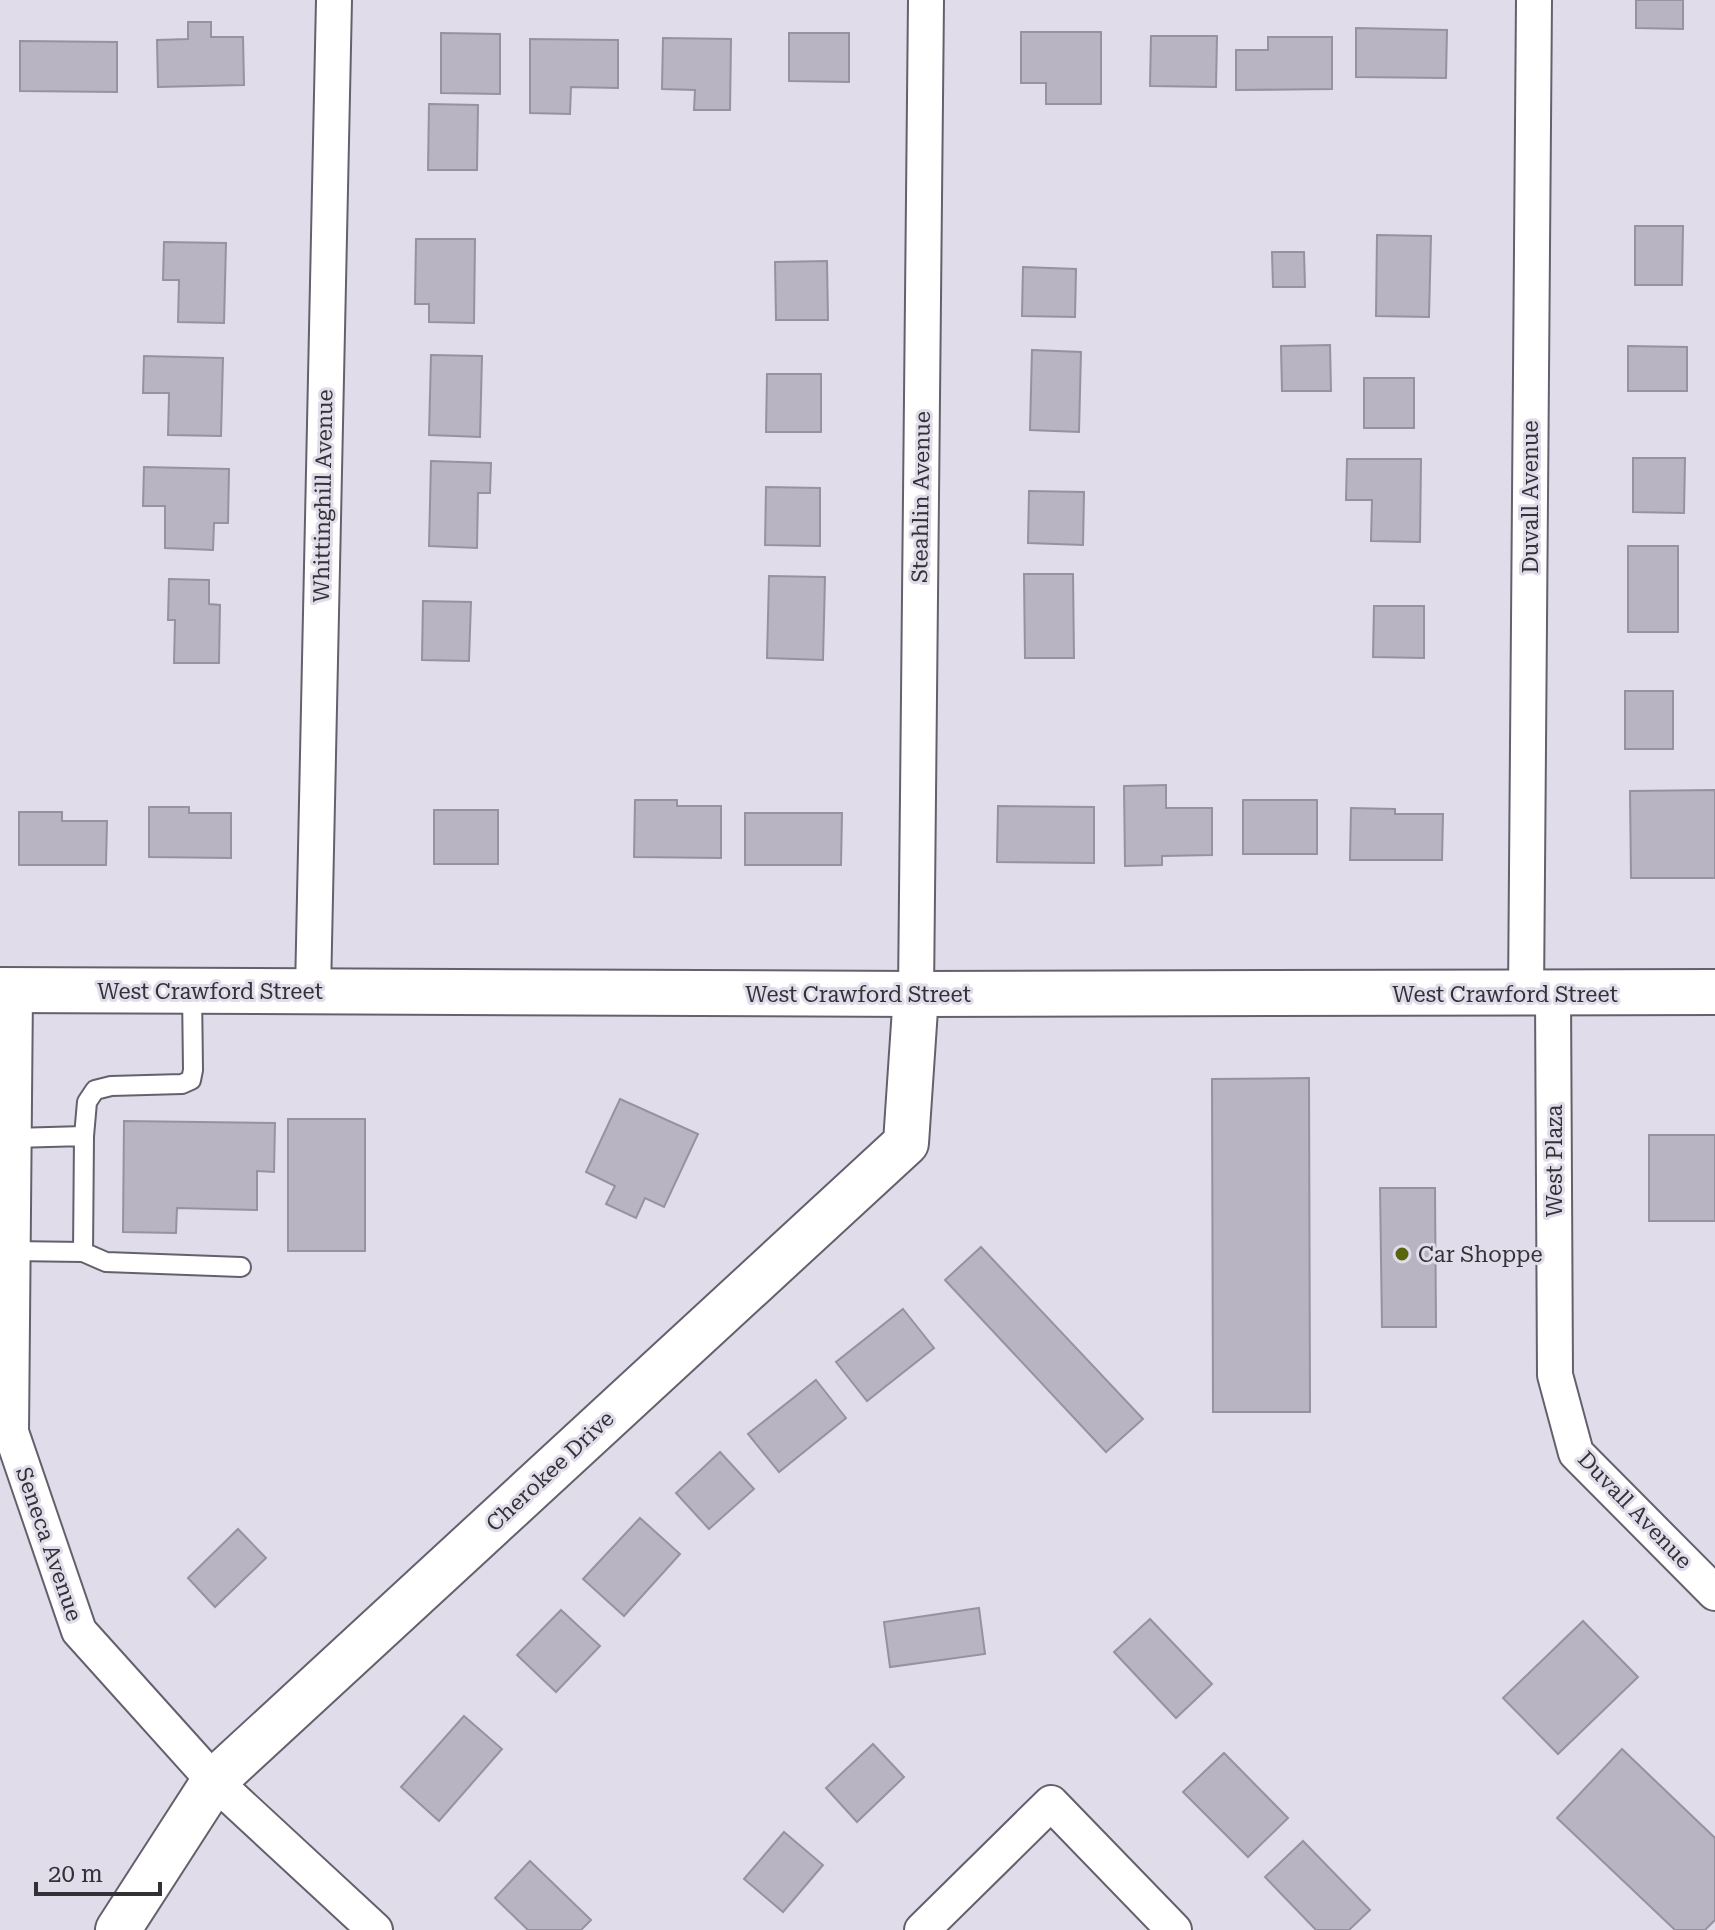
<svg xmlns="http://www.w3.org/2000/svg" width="1715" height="1930" viewBox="0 0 1715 1930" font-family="'Roboto Serif',serif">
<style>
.building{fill:#b8b4c1;stroke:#96929f;stroke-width:2}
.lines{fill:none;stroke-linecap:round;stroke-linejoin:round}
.lane-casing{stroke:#64606c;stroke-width:22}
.street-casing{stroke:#64606c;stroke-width:38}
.secondary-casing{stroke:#64606c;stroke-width:48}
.lane{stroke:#fff;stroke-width:18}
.street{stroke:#fff;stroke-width:34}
.secondary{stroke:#fff;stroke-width:44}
.poi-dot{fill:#57660d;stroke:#e0dcea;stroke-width:3}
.labels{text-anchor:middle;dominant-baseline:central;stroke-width:6;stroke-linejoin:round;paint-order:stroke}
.street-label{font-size:22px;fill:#333136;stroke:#e0dcea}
.poi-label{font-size:22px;fill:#333136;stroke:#e0dcea;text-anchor:start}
</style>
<rect width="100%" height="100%" fill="#e0dcea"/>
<g class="building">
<path d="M1636 0H1683V29L1636 28Z"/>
<path d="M188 22H211V37H243L244 85 158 87 157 40 188 39Z"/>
<path d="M1356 28 1447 30 1446 78 1356 77Z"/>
<path d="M1021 32H1101V104H1046V83H1021Z"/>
<path d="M441 33 500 34V94L441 93Z"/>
<path d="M789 33H849V82L789 81Z"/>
<path d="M1151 36H1217L1216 87 1150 86Z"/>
<path d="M1268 37H1332V89L1236 90V50H1268Z"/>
<path d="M663 38 731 39 730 110H694L695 90 662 89Z"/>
<path d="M530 39 618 40V88L571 87 570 114 530 113Z"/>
<path d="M20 41 117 42V92L20 91Z"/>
<path d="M429 104 478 105 477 170H428Z"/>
<path d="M1635 226H1683L1682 285H1635Z"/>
<path d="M1377 235 1431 236 1429 317 1376 316Z"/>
<path d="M416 239H475L474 323 429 322V304H415Z"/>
<path d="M164 242 226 243 224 323 178 322 179 280H163Z"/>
<path d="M1272 252H1304L1305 287H1273Z"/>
<path d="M827 261 828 320H776L775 262Z"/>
<path d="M1023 267 1076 269 1075 317 1022 316Z"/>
<path d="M1330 345 1331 391H1282L1281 346Z"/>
<path d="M1628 346 1687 347V391H1628Z"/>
<path d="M1032 350 1081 352 1079 432 1030 430Z"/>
<path d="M431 355 482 356 480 437 429 435Z"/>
<path d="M144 356 223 358 221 436 168 435 169 393H143Z"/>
<path d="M767 374H821V432H766Z"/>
<rect x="1364" y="378" width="50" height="50"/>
<path d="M1633 458H1685L1684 513 1633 512Z"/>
<path d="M1347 459H1421L1420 542 1371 541 1372 500H1346Z"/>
<path d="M431 461 491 463 490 493H478L477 548 429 546Z"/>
<path d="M144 467 229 469 228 523H214L213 550 165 548V506H143Z"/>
<path d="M766 487 820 488V546L765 545Z"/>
<path d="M1029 491 1084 492 1083 545 1028 543Z"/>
<rect x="1628" y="546" width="50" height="86"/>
<path d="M1024 574H1073L1074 658H1025Z"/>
<path d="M769 576 825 577 823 660 767 658Z"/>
<path d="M169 579 209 580V604L220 605 219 663H174L175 620H168Z"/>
<path d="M423 601 471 602 469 661 422 660Z"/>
<path d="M1374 606H1424V658L1373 657Z"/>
<rect x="1625" y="691" width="48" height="58"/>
<path d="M1166 785V808H1212V855L1162 856V865L1125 866 1124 786Z"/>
<path d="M1715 790V878H1631L1630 791Z"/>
<path d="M635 800H677V806H721V858L634 857Z"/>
<rect x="1243" y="800" width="74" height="54"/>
<path d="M998 806 1094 807V863L997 862Z"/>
<path d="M149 807H189V813H231V858L149 857Z"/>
<path d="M1351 808 1395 809V814H1443L1442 860H1350Z"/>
<rect x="434" y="810" width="64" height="54"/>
<path d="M19 812H62V821H107L106 865H19Z"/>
<path d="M745 813H842L841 865H745Z"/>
<path d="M1309 1078 1310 1412H1213L1212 1079Z"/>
<path d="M620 1099 698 1134 664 1207 645 1198 636 1218 606 1204 615 1186 586 1172Z"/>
<rect x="288" y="1119" width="77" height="132"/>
<path d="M124 1121 275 1123 274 1172 257 1171V1210L177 1208 176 1233 123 1232Z"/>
<rect x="1649" y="1135" width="66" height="86"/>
<path d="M1380 1188H1435L1436 1327H1382Z"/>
<path d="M981 1247 1143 1419 1106 1452 945 1280Z"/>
<path d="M903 1309 934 1348 867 1401 836 1362Z"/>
<path d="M816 1380 846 1418 779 1472 748 1434Z"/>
<path d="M720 1452 754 1489 709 1529 676 1493Z"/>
<path d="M640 1518 680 1554 624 1616 583 1579Z"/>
<path d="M238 1529 266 1558 215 1607 188 1578Z"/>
<path d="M979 1608 985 1654 890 1667 884 1622Z"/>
<path d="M561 1610 600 1646 556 1692 517 1655Z"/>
<path d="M1150 1619 1212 1684 1176 1718 1114 1652Z"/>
<path d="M1583 1621 1638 1677 1558 1754 1503 1698Z"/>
<path d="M464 1716 502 1749 439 1821 401 1787Z"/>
<path d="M873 1744 904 1777 857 1822 826 1788Z"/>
<path d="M1622 1749 1715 1838V1920L1705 1930H1675L1557 1818Z"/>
<path d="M1224 1753 1288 1818 1248 1857 1183 1792Z"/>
<path d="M784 1832 823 1865 783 1912 744 1879Z"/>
<path d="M1303 1841 1370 1910 1349 1930H1316L1265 1877Z"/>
<path d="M530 1861 591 1920 581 1930H528L495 1898Z"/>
</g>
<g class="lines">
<g class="lane-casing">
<g id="lane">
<path d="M84 1136 87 1102 95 1090 111 1086 182 1084 191 1080 193 1070 192 990"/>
<path d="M14 1138 84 1136 83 1252"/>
<path d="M12 1251 83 1252 106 1262 241 1267"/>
</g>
</g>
<g class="street-casing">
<g id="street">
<path d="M15 990 11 1432 79 1631 214 1781 375 1930"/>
<path d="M313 991 334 0"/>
<path d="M916 994 926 0"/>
<path d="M1526 995 1534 0"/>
<path d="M1553 995 1555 1375 1576 1453 1715 1593"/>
<path d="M922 1930 1051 1803 1174 1930"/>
</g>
</g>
<g class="secondary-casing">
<g id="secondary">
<path d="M0 990 916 994 1715 992"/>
<path d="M118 1930 214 1781 906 1143 916 994"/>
</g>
</g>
<use href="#lane" class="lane"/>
<use href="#street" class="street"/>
<use href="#secondary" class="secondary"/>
</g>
<circle class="poi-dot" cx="1402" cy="1254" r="8"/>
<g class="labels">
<g class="street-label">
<text transform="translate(323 496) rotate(-89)">Whittinghill Avenue</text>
<text transform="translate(921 497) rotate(-89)">Steahlin Avenue</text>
<text transform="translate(1530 497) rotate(-90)">Duvall Avenue</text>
<text x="210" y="991">West Crawford Street</text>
<text x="858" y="994">West Crawford Street</text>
<text x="1505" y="994">West Crawford Street</text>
<text transform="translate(1554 1161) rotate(-90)">West Plaza</text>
<text transform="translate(550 1471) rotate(-43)">Cherokee Drive</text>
<text transform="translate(1635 1510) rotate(46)">Duvall Avenue</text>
<text transform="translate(49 1544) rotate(71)">Seneca Avenue</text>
</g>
<g class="poi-label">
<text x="1418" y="1254">Car Shoppe</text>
</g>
</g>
<path d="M36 1882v12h124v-12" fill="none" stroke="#333136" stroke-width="4"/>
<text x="48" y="1882" font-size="24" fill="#333136" stroke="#e0dcea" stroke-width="6" paint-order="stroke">20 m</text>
</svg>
